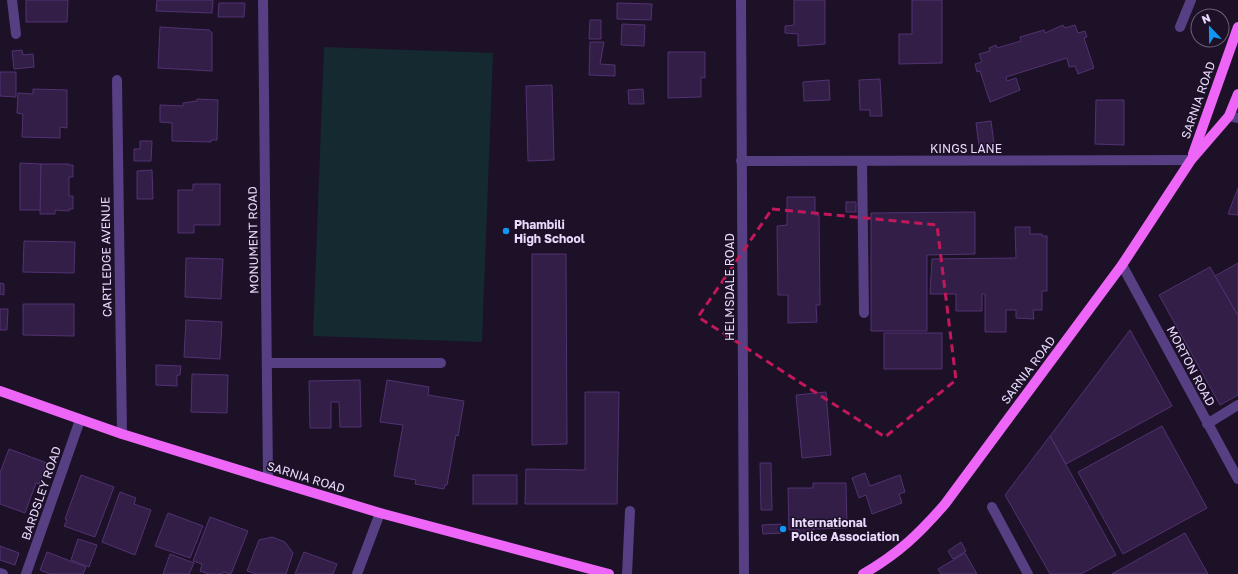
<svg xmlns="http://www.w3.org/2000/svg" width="1238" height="574" viewBox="0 0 1238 574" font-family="'Golos Text',sans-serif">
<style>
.green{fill:#152931}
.building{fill:#331e47;stroke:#523272}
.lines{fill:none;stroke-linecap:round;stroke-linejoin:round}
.minor{stroke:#573f84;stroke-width:10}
.major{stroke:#ee66f7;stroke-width:10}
.marked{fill:none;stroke:#c2185b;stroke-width:3;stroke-dasharray:8 5;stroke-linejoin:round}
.poi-dot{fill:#1096f3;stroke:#1c1127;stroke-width:1.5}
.labels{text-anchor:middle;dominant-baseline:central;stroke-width:3;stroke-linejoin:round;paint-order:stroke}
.street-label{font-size:12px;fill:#e8d9fd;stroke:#1c1127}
.poi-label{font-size:12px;font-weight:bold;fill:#e8d9fd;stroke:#1c1127;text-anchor:start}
</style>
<rect width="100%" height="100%" fill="#1c1127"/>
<path class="green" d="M324 47 493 53 482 342 313 336Z"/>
<g class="building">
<path d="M26 0H68L67 22H26Z"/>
<path d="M157 0H213L212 13 156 11Z"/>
<path d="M794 0H825V44L798 46V34L785 33V26L794 25Z"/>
<path d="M912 0H942V63L899 64V34H912Z"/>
<path d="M219 3H245L244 17H218Z"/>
<path d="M617 3 652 4 651 20 617 19Z"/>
<path d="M590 20H601V39H589Z"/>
<path d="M622 24 645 25 644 46 621 45Z"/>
<path d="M1063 25 1065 28 1075 25 1078 33 1085 31 1087 37 1084 38 1094 68 1078 74 1075 66 1069 67 1067 58 1006 77 1007 81 1016 78 1020 90 990 102 980 71 977 72 975 64 982 62 979 54 990 51 989 48 996 45 997 48 1021 41 1020 37 1044 30 1045 33Z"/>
<path d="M160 27 209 30 212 33V71L158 68Z"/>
<path d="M590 42H604L600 64 615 65V76L589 75Z"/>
<path d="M22 50 23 55 33 54 34 67 14 69 12 51Z"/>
<path d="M668 52H705V78L701 77V97L668 98Z"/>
<path d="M0 72H16V97L0 96Z"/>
<path d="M880 79 882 116H870V110H860L859 80Z"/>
<path d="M829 80 830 100 804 101 803 82Z"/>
<path d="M552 85 554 160 528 161 526 86Z"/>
<path d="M33 89 67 90V128L60 127V138L22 137 23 114 17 113 18 93 33 94Z"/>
<path d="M643 89 644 104H629L628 90Z"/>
<path d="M197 99 218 100 217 140H211V142L172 141V123L160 122V105L183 106V103L197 101Z"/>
<path d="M1096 100H1124V145L1095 144Z"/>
<path d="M991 121 994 144 979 146 976 123Z"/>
<path d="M140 141H152L151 161H134V149H140Z"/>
<path d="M20 163 41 164V210H20Z"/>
<path d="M41 164H69V165H73V177H69V196H73V209H69V211L55 210V214H40Z"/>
<path d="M152 170 153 199H137V171Z"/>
<path d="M193 184H220V225H194V233H178V190H193Z"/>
<path d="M1238 188V215L1228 214Z"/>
<path d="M787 197H815V215H819L820 305H816L817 322 788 323V295H778L777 226 787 225Z"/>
<rect x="846" y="202" width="10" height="10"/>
<path d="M975 212V254L927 255V331H871V213Z"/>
<path d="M1015 227H1030V234H1042V236H1047V291H1042V310H1033L1034 319 1016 318V310H1006V332H985V294H982V311H956V294H930L932 259 1016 258Z"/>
<path d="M24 241 75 242 74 273 23 272Z"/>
<path d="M532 254H566L567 444 532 445Z"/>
<path d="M186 258 223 259 221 299 185 297Z"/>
<path d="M1238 263V316L1215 276Z"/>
<path d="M1210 267 1238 316V395L1220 405 1159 295Z"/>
<path d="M0 283 4 284V295L0 294Z"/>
<path d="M23 304H74V336L23 335Z"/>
<path d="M0 309H8L7 330H0Z"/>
<path d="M186 320 222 322 220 359 184 357Z"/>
<path d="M1130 330 1172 406 1066 464 1050 436Z"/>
<rect x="884" y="333" width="58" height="36"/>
<path d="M156 365 181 366 180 375H177V386L156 385Z"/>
<path d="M192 374 228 375 227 413 191 412Z"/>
<path d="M360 380 361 427H340L339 402H331V428H310L309 381Z"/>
<path d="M387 380 429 387 428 395 464 401 458 436 456 435 447 485H445L444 489 415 484 416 480 394 476 403 425 380 422Z"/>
<path d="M585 392H619L617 504H525L526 469 585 470Z"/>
<path d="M826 392 831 455 802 458 796 395Z"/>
<path d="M1162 426 1207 508 1123 554 1078 472Z"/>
<path d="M1050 436 1116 555 1081 574H1050L1005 495Z"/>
<path d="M9 449 47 463 39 484 36 483 25 513 0 504V473Z"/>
<path d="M760 463H771L772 510H761Z"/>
<path d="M865 473 870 486 900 475 905 492 899 494 902 503 872 514 866 495 859 498 852 478Z"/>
<path d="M81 475 114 487 95 537 64 526 67 520 65 519Z"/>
<rect x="473" y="475" width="44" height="29"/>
<path d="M813 483H846L847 528 813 529V537H799V530H789L788 488H813Z"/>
<path d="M120 492 136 498 134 504 151 510 135 555 102 542Z"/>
<path d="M168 513 203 526 190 558 155 546Z"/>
<path d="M210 517 248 531 231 574 223 572 222 574H209L200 571 202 564 193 561Z"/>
<path d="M781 524V533L763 534 762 525Z"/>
<path d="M1185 533 1208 574H1112Z"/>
<path d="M272 537 285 542 293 553 286 574H256L247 571 259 540Z"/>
<path d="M78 539 97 545 89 567 71 560Z"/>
<path d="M961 542 966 551 953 559 948 551Z"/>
<path d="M0 546 19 553 15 565 0 560Z"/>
<path d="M47 552 86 567 83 574H50L40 570Z"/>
<path d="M304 552 337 564 333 574H295Z"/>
<path d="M965 553 977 574H941L938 569Z"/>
<path d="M170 554 194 563 189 574H163Z"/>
</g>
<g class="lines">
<g class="minor">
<path d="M12 0 16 34"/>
<path d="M263 0 268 479"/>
<path d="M741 0 744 574"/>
<path d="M1180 27 1191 0"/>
<path d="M117 80 122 434"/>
<path d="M1229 116 1238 118"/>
<path d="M741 161 1191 160"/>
<path d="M862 161 864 313"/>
<path d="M1122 265 1238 479"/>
<path d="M267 363H441"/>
<path d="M1207 424 1238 405"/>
<path d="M992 507 1028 574"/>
<path d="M0 573 3 574"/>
<path d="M26 574 80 420"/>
<path d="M357 574 380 513"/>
<path d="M627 574 630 511"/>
</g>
<g class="major">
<path d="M1193 154 1238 27"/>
<path d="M0 391 122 434 268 479 380 513 609 574"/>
<path d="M863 574C898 554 919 534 945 504L1122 265 1191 160 1229 116 1238 94"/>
</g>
</g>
<path class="marked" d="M772 209 937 225 956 380 885 437 698 317Z"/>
<g class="poi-dot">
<circle cx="506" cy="231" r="4"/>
<circle cx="783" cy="529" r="4"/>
</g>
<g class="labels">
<g class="street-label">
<text transform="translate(1198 100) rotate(-71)">SARNIA ROAD</text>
<text x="966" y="148">KINGS LANE</text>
<text transform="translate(253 240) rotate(-91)">MONUMENT ROAD</text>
<text transform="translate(106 257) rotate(-91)">CARTLEDGE AVENUE</text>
<text transform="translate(729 287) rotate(-90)">HELMSDALE ROAD</text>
<text transform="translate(1191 366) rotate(62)">MORTON ROAD</text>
<text transform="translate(1028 370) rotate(-53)">SARNIA ROAD</text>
<text transform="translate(306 477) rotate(17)">SARNIA ROAD</text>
<text transform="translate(41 493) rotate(-71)">BARDSLEY ROAD</text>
</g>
<g class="poi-label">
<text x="514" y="224">Phambili<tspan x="514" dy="14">High School</tspan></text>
<text x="791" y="522">International<tspan x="791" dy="14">Police Association</tspan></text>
</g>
</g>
<g transform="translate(1210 28) rotate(338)"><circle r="19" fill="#1c1127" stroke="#6e617d"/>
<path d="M0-3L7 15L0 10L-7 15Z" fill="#1096f3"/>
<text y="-6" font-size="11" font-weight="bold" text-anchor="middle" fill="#e8d9fd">N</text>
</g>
</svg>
